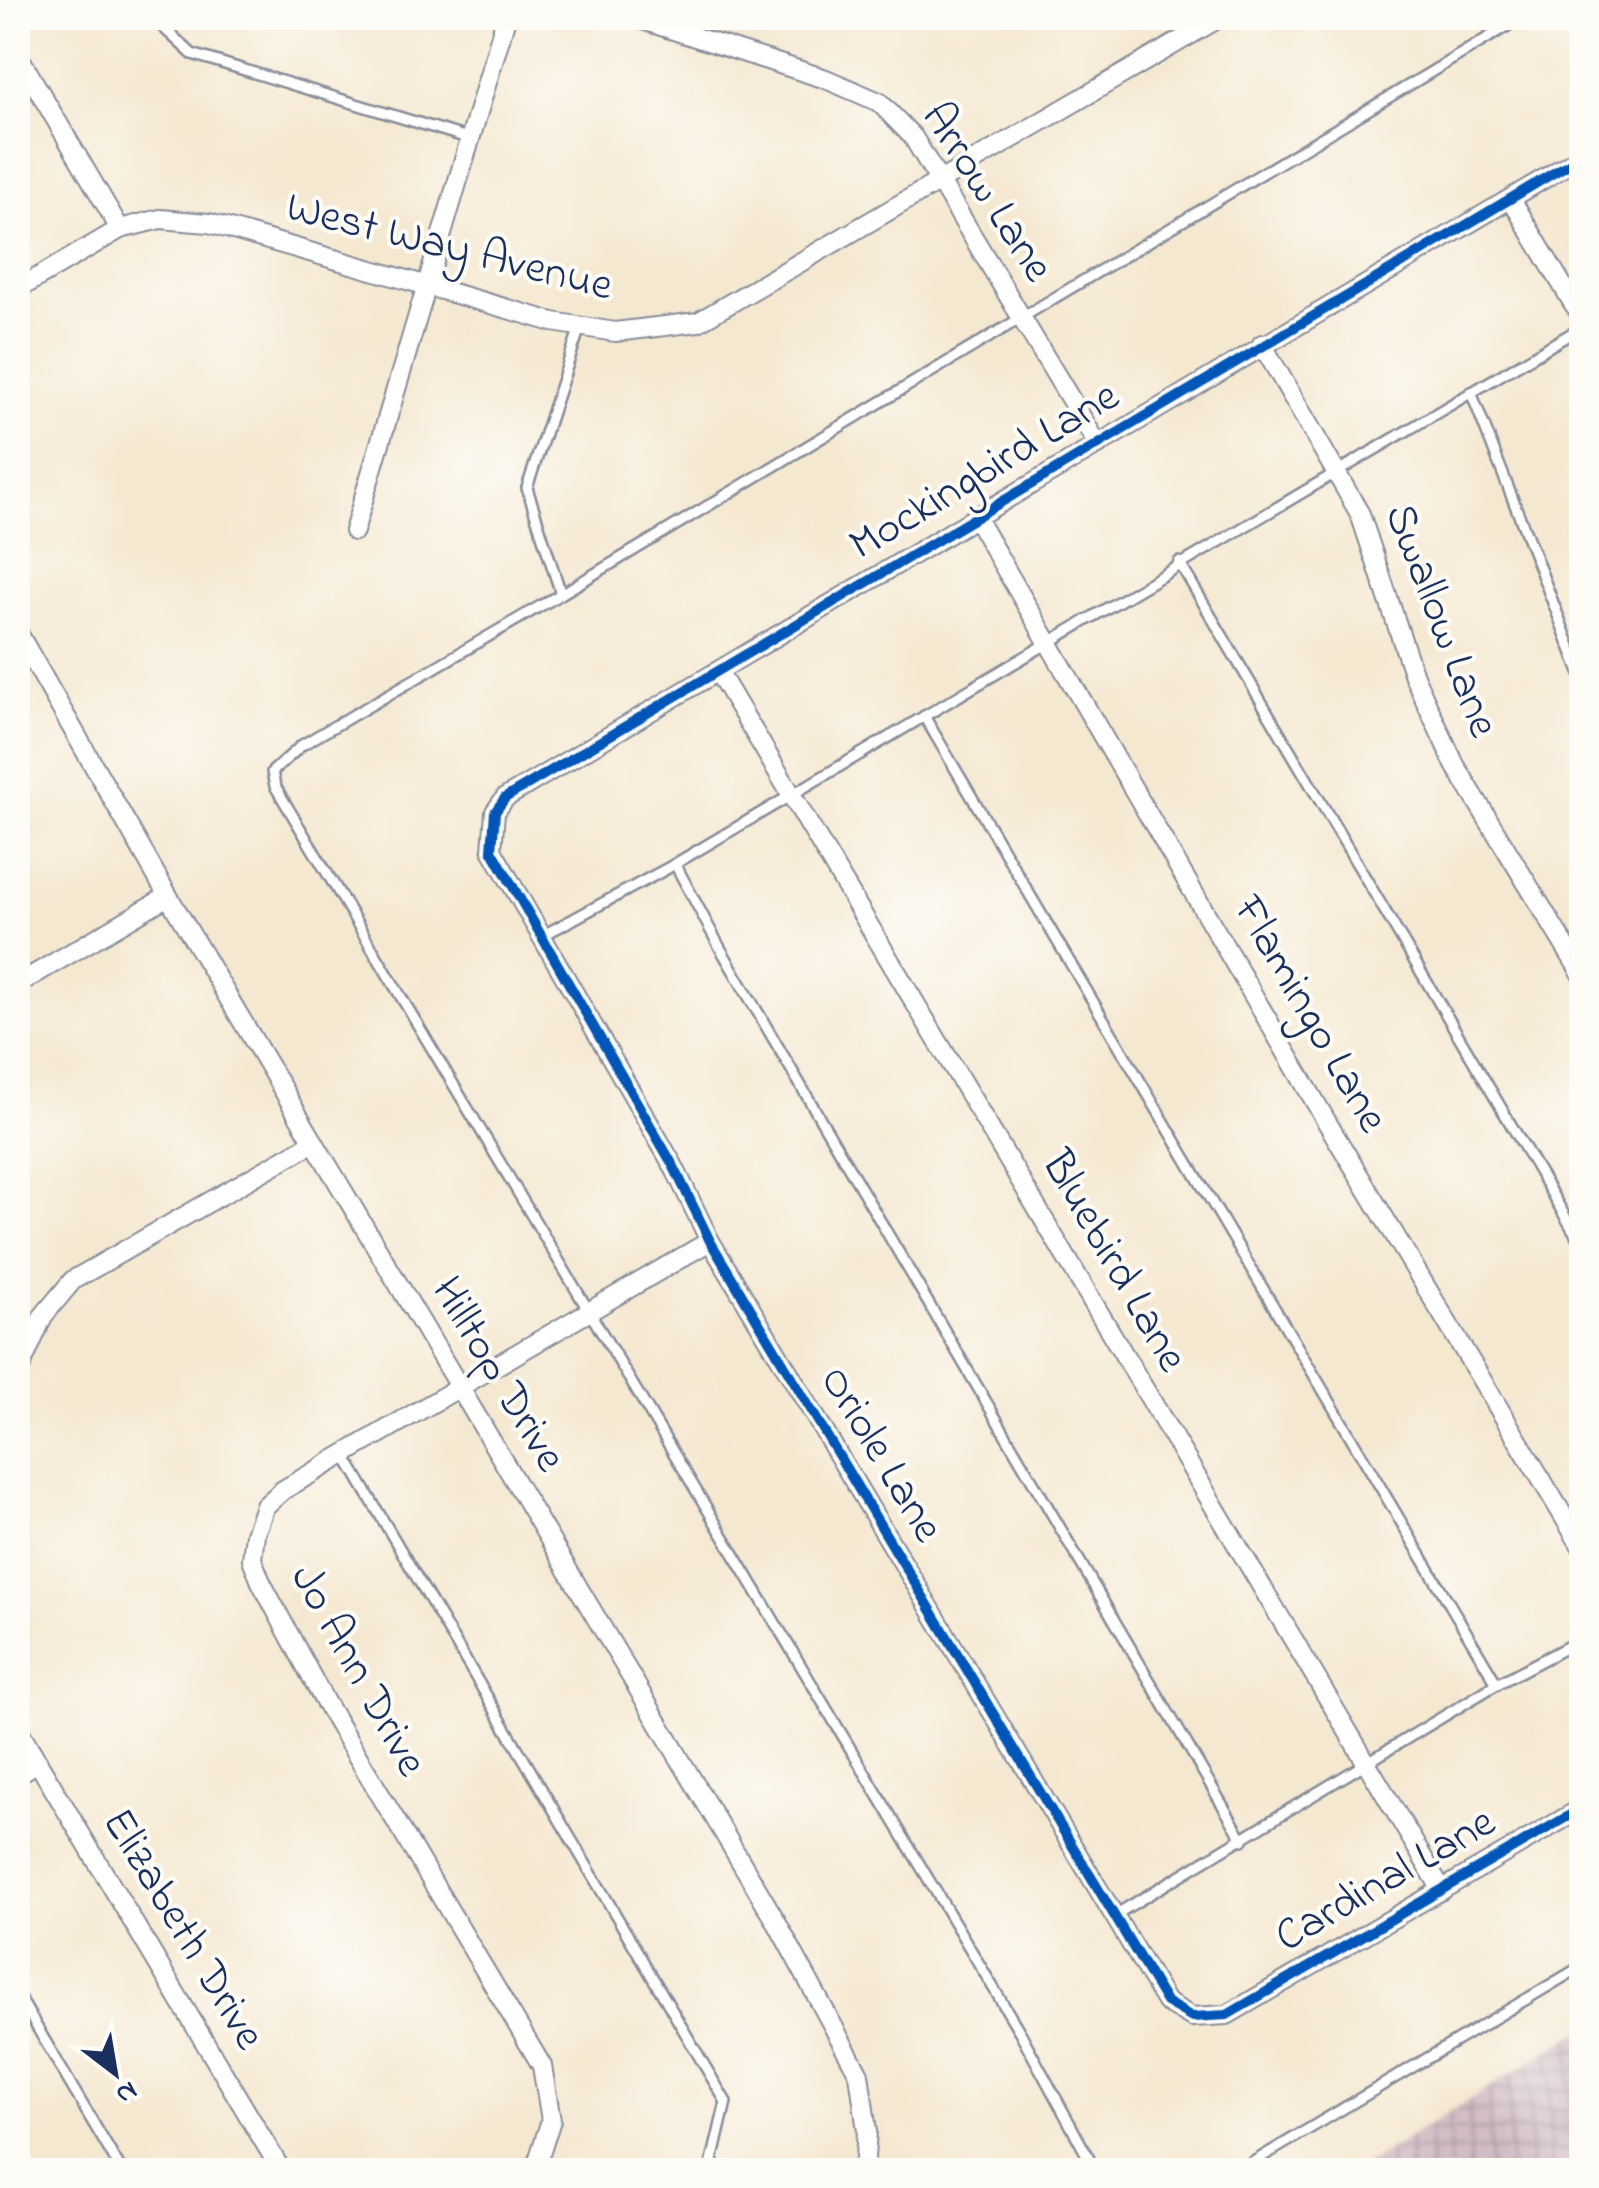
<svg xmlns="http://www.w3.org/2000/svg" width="1599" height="2188" viewBox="0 0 1599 2188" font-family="'Indie Flower',sans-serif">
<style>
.industrial{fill:url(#industrial-grid)}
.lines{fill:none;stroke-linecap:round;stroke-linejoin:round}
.service-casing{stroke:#888c98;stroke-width:14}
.minor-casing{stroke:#888c98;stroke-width:22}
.service{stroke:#fff;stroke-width:9}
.minor{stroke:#fff;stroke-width:18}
.cycleway-casing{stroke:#fdfcf7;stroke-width:16}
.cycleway{stroke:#0057b8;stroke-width:10}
.labels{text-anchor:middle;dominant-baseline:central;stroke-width:8;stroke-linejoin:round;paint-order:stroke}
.street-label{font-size:45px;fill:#1b2f5e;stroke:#fdfcf7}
</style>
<defs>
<pattern id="industrial-grid" width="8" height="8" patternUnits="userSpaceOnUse" patternTransform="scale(2.5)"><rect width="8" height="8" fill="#d2bdc5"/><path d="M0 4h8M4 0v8" fill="none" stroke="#aa9aa3"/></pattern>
</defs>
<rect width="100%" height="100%" fill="#fdfcf7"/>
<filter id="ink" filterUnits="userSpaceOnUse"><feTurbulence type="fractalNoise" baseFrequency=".01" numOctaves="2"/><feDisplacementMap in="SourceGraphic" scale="20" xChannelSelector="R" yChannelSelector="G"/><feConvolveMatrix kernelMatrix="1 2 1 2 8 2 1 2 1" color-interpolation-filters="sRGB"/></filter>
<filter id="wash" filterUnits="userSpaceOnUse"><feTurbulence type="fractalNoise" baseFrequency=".0048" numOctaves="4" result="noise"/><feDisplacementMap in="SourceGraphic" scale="40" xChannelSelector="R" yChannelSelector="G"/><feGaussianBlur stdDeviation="2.25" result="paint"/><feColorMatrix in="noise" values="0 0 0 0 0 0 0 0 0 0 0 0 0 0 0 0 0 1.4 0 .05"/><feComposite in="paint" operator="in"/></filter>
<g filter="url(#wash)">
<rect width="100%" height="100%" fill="#f5e8d1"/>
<path class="industrial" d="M1581 2030V2170H1357Z"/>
</g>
<g filter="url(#ink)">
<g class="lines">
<g class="service-casing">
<g id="service">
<path d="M153 18 192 54 471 139"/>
<path d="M580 327 527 488 561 594 1521 18"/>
<path d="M1471 392 1582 677"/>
<path d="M1179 562 1582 1245"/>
<path d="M561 594 302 745 272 772 275 786 1021 2034 1095 2170"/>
<path d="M924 716 1497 1684 1115 1915"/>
<path d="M675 864 719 946 1243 1840"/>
<path d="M540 937 668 868 1582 327"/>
<path d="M344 1454 726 2102 710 2170"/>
<path d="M1497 1684 1582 1639"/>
<path d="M18 1995 121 2170"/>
<path d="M1240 2170 1582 1966"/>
</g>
</g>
<g class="minor-casing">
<g id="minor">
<path d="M636 18 826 79 879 102 913 137 1098 445"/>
<path d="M18 55 120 229"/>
<path d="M1582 156 505 798 495 812 492 850 674 1167 710 1241 1166 2002 1192 2017 1227 2015 1582 1808"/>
<path d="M1511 199 1582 318"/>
<path d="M18 289 120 229 160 219 209 223 553 322 615 332 698 322 1219 18"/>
<path d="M1262 344 1360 514 1414 676 1455 765 1582 974"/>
<path d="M977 520 1328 1124 1582 1547"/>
<path d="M354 531 506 18"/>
<path d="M18 633 168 896 776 1921 859 2074 867 2131 864 2170"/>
<path d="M719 673 1442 1890"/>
<path d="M18 984 168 896"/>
<path d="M18 1372 43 1316 73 1280 314 1142"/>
<path d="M18 1729 281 2170"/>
<path d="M18 1774 38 1762"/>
<path d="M535 2170 551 2120 542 2066 325 1702 261 1582 252 1559 255 1534 265 1506 283 1490 710 1241"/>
</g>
</g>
<use href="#service" class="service"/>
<use href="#minor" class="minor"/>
<g class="cycleway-casing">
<path id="cycleway" d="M1582 156 505 798 495 812 492 850 674 1167 710 1241 1166 2002 1192 2017 1227 2015 1582 1808"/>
</g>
<use href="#cycleway" class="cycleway"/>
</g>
</g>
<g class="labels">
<g class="street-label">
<text transform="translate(986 193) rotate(57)">Arrow Lane</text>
<text transform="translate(449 248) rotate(14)">West Way Avenue</text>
<text transform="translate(985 472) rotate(-31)">Mockingbird Lane</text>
<text transform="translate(1440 621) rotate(69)">Swallow Lane</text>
<text transform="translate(1309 1015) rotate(60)">Flamingo Lane</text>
<text transform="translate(1113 1262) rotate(60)">Bluebird Lane</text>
<text transform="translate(497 1375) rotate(59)">Hilltop Drive</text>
<text transform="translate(880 1455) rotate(59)">Oriole Lane</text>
<text transform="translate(357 1671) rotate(61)">Jo Ann Drive</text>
<text transform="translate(1386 1881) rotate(-30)">Cardinal Lane</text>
<text transform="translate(182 1930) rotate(59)">Elizabeth Drive</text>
</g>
</g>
<rect width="1599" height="2188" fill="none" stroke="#fdfcf7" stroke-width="60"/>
<g transform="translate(115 2073) rotate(149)" stroke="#fdfcf7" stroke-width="8" paint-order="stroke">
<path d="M0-8L18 38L0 25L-18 38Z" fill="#1b2f5e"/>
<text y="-15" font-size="28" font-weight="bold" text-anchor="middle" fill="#1b2f5e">N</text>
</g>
</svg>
